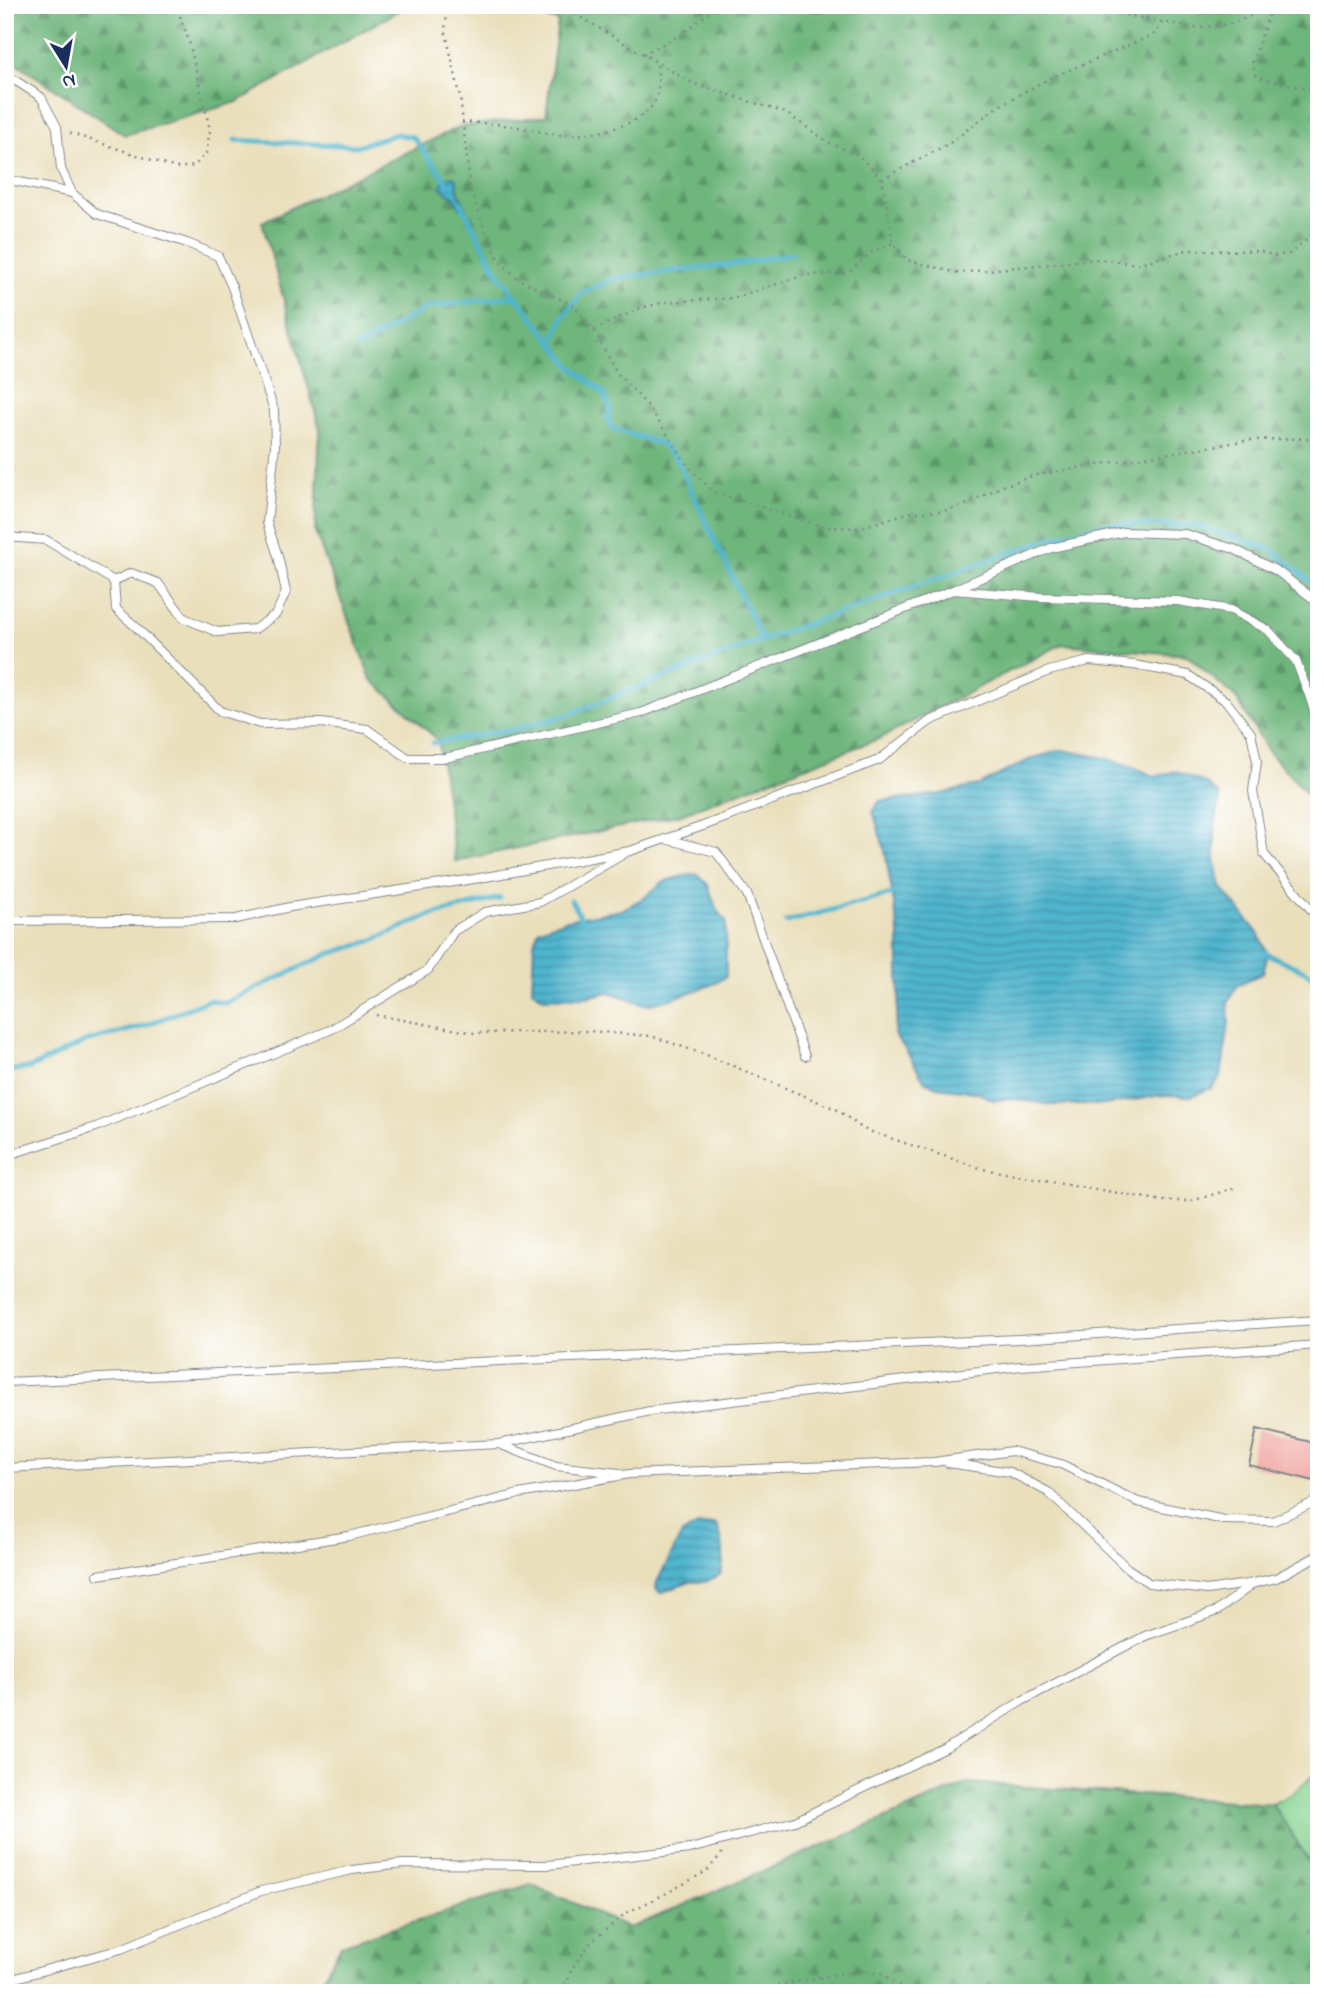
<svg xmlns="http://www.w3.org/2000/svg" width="1324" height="1998" viewBox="0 0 1324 1998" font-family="'Indie Flower',sans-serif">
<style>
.green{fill:#89d492;stroke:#528278;stroke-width:2}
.forest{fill:url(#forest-firs);stroke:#44726d;stroke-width:2}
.water{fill:url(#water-rules);stroke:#367296;stroke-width:2}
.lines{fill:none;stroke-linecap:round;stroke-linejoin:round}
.stream{stroke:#50b5ce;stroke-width:5}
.building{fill:#f1a8a4}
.lane-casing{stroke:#82878c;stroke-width:10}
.path{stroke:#82878c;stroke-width:2.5;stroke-dasharray:2 5;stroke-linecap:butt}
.lane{stroke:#fff;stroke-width:8}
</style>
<defs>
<pattern id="forest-firs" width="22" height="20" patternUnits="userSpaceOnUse" patternTransform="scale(1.75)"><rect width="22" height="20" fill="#6eb67c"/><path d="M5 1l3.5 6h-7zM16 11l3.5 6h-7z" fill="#5a9469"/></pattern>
<pattern id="water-rules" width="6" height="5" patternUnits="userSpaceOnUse" patternTransform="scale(1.75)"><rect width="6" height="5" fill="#50b5ce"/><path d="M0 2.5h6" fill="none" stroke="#4294aa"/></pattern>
</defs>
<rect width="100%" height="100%" fill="#fff"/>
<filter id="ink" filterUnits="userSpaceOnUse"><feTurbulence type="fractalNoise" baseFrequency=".0143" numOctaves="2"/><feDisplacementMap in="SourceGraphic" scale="14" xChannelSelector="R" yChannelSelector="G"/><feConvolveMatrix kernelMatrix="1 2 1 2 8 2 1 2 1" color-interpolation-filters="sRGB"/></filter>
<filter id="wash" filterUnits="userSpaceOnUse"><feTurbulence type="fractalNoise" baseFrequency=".00686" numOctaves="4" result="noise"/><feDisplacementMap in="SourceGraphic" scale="28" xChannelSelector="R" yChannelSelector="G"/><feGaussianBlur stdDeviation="1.57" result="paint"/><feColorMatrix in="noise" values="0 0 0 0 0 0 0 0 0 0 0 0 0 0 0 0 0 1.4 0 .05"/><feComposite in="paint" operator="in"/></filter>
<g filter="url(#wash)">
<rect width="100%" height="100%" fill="#eadfbb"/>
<path class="green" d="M1319 1771V1876L1272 1804 1290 1795Z"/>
<g class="forest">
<path d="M5 5H409L237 102 125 135 5 56Z"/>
<path d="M492 5H1319V807L1268 751 1236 698 1187 655 1062 644 881 738 678 815 455 861 438 740 371 679 315 532 320 429 262 222 459 127 546 116 558 21Z"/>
<path d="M968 1783 1272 1804 1319 1876V1993H315L341 1945 531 1884 630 1928Z"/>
</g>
<g class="water">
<path d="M451 176 456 179 459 193 466 208 461 209 453 195 446 192 441 187 444 179Z"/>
<path d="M1061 750C1093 755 1126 761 1155 777L1175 771 1205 783 1220 796 1215 828V859L1221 887 1258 933 1268 954 1263 973 1237 985 1228 1002 1229 1023 1221 1077 1212 1088 1191 1096 1162 1095 1106 1105H1053L1009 1098 994 1101 981 1094 963 1090 943 1088 925 1082 906 1050 894 1035 899 999V933L885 851 873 811 880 801 941 794 979 785 1031 759Z"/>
<path d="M698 874 708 885 716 908 726 921V977L711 985 671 999 647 1005 609 992 586 997 543 998 532 989 534 943 539 929 566 920 621 910 644 898 663 882 683 876Z"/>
<path d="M716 1524C723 1538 726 1561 720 1575L705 1582H690L660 1593 656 1589 657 1582 682 1534 698 1526Z"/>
</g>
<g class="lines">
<g class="stream">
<path d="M235 140 357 146 396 134 413 137 448 183"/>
<path d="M461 203 497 272 572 367 603 392 610 408 608 420 613 429 661 444 676 458 762 640 1049 539 1104 524 1199 526 1271 549 1319 588"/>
<path d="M552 343 563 317 583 292 616 278 744 263 793 253"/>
<path d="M357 348 428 307 516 296"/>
<path d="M433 743 511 730 561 717 762 640"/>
<path d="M571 900 583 922"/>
<path d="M786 922 896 893"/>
<path d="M1263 952 1309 973 1319 981"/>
<path d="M5 1071 30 1068 85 1042 144 1026 209 1000 225 1003 329 954 371 941 428 916 500 898"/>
</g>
</g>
<g id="blocks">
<path class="building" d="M1257 1429 1319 1444V1482L1249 1465Z"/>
</g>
</g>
<g filter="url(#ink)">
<use href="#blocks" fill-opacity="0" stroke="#82878c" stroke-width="2"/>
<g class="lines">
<g class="lane-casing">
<g id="lane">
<path d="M5 74 41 97 57 127 61 169 72 193 97 214 187 243 218 256 232 287 274 410 275 446 267 523 278 556 286 592 276 614 255 629 217 632 184 618 158 583 131 573 114 581 116 609 135 626 220 711 260 724 321 723 367 729 408 758H445L641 713 953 590 1041 597 1178 601 1231 610 1268 630 1296 661 1309 695 1319 726"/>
<path d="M5 179 72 193"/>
<path d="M5 537 46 540 114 581"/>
<path d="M955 589 1051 548 1124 532 1185 534 1234 549 1277 571 1319 603"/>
<path d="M665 839 716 852 747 894 805 1056"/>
<path d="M5 921 236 919 290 907 474 879 630 851 703 826 879 760 930 721 1049 671 1089 661 1134 665 1188 675 1226 701 1251 733 1257 761 1253 791 1264 854 1319 919"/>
<path d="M5 1156 96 1127 330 1030 428 970 454 931 485 912 540 902 624 854"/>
<path d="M5 1382 1019 1339 1319 1320"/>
<path d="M499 1444 650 1411 1021 1366 1319 1345"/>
<path d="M948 1463 1010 1472 1048 1492 1127 1568 1149 1583 1207 1590 1254 1583 1276 1578 1319 1555"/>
<path d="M5 1468 499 1444 556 1466 619 1473"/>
<path d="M98 1575 349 1536 519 1494 629 1474 934 1462 1012 1451 1061 1464 1138 1502 1224 1520 1273 1521 1319 1500"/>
<path d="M5 1981 121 1949 261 1891 352 1870 403 1864 548 1865 690 1849 795 1821 946 1748 1022 1701 1145 1636 1217 1611 1254 1583"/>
</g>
</g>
<g class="path">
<path d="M450 5 447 14 445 29 460 95 470 188 486 233 500 262 518 279 573 305 594 330 617 373 649 407 688 466 713 492 824 527 858 528 912 512 944 511 967 504 1000 487 1035 475 1250 440 1319 438"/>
<path d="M541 5 577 15 692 83 786 113 828 142 858 155 882 179 893 243 907 260 957 273 1099 259 1137 264 1187 250 1260 251 1274 256 1289 254 1319 230"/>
<path d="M1092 5 1116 13 1163 22"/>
<path d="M1271 8 1252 63 1257 77 1316 91 1319 93"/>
<path d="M643 54 681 35 708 13 724 5"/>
<path d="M462 122C478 123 495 123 510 126 528 128 545 134 563 135 590 136 642 127 655 101 660 89 658 76 657 64"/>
<path d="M70 133 176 168 194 166 206 154 210 130 189 41 176 5"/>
<path d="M882 179 950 143 997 107 1048 79 1155 34 1163 22 1197 28 1229 24 1271 8 1293 9 1301 5"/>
<path d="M594 330 640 308 666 302 733 298 805 275 848 273 872 252 893 243"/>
<path d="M376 1015 474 1033 588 1031 651 1036 709 1056 838 1110 863 1129 983 1169 1163 1201H1191L1235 1188"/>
<path d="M568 1993 566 1987 571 1970 591 1942 626 1913 665 1894 707 1871 722 1853"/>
<path d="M736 1993 859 1970 883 1974 899 1986 900 1993"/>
</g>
<use href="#lane" class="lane"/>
</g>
</g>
<rect width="1324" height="1998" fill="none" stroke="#fff" stroke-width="28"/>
<g transform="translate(66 66) rotate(169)" stroke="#ffffff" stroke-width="5" paint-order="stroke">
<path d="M0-5L12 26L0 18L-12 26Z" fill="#1b2f5e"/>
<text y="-10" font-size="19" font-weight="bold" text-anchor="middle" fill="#1b2f5e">N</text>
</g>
</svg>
